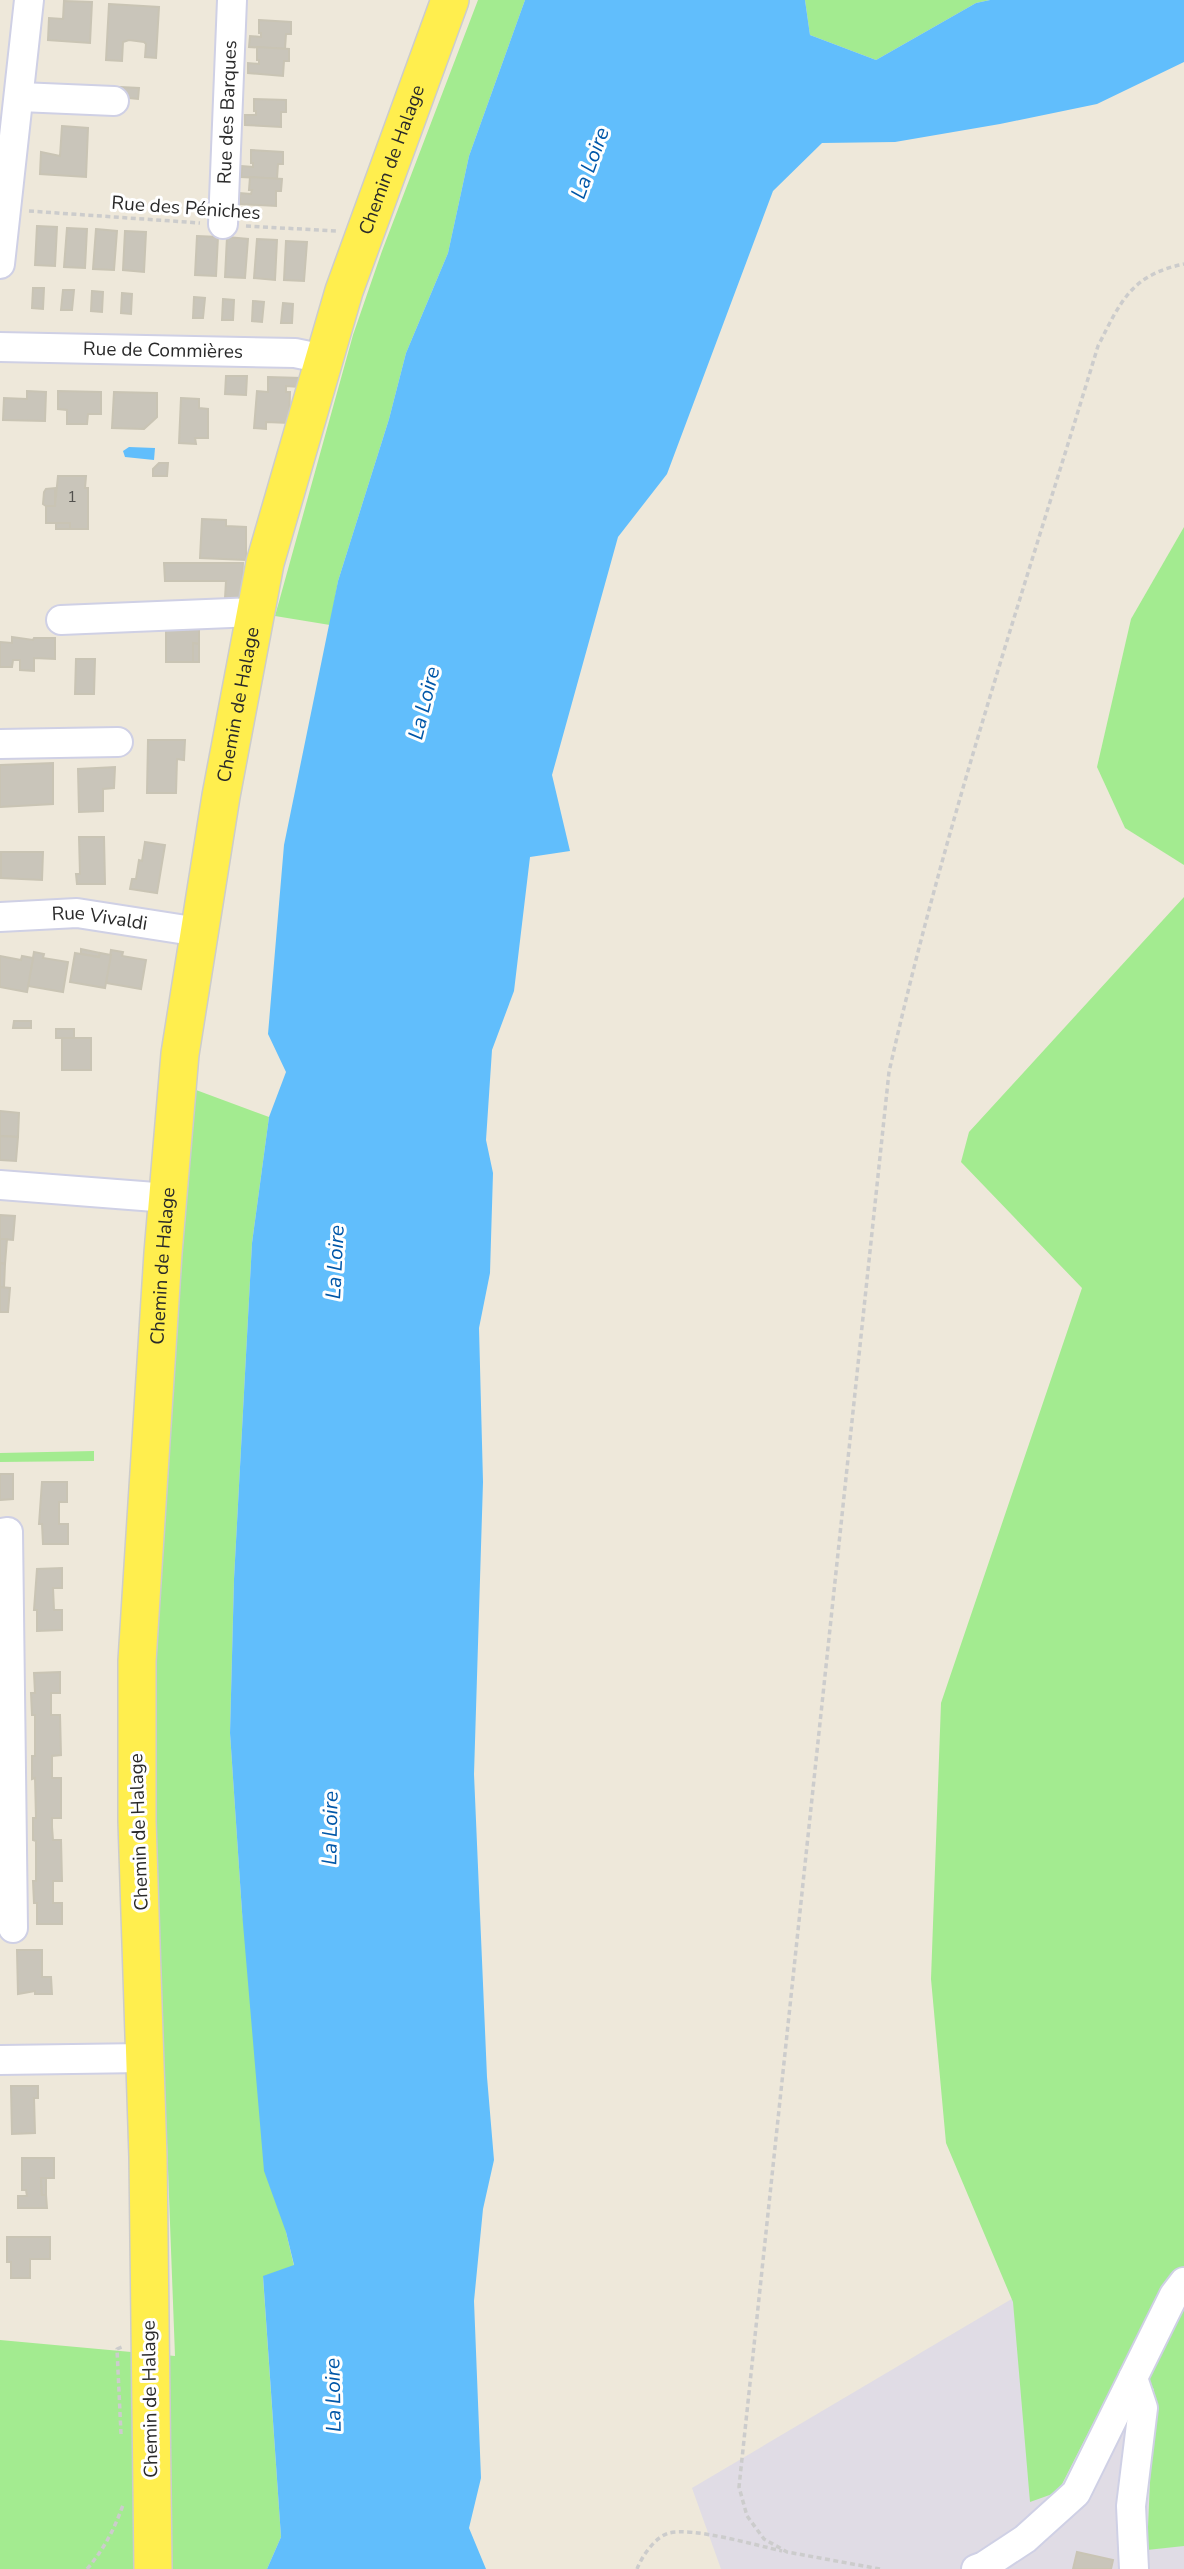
<svg xmlns="http://www.w3.org/2000/svg" width="1184" height="2569" viewBox="0 0 1184 2569" font-family="'Nunito Sans',sans-serif">
<style>
.industrial{fill:#e0dce5}
.green{fill:#a3eb90}
.water{fill:#61befc}
.building{fill:#c9c5ba;stroke:#c9c4b4;stroke-width:2}
.lines{fill:none;stroke-linecap:round;stroke-linejoin:round}
.minor-casing{stroke:#cfd0e5;stroke-width:32}
.major-casing{stroke:#ccc;stroke-width:40}
.path{stroke:#ccc;stroke-width:3.5;stroke-dasharray:5 3.5;stroke-linecap:butt}
.minor{stroke:#fff;stroke-width:28}
.major{stroke:#ffee4e;stroke-width:37}
.labels{text-anchor:middle;dominant-baseline:central;stroke-width:6;stroke-linejoin:round;paint-order:stroke}
.number-label{font-size:16px;fill:#52514e}
.street-label{font-size:19px;fill:#2a2a2a;stroke:#fff}
.water-label{font-size:21px;font-style:italic;fill:#0057a8;stroke:#fff}
</style>
<rect width="100%" height="100%" fill="#eee8da"/>
<path class="industrial" d="M1184 2197V2569H721L692 2488Z"/>
<g class="green">
<path d="M478 0H525L469 156 448 253 406 353 389 419 338 581 330 625 275 616 353 335 382 251Z"/>
<path d="M805 0H990L976 3 876 60 810 35Z"/>
<path d="M1184 527V865L1125 828 1097 767 1131 619Z"/>
<path d="M1184 897V2546L1147 2550 1154 2389 1122 2366 1058 2492 1030 2502 1013 2302 946 2143 931 1979 941 1703 1082 1288 961 1162 969 1132Z"/>
<path d="M188 1087 269 1117 252 1243 234 1579 230 1733 242 1912 286 2232 294 2266 263 2277 281 2537 267 2569H0V2340L175 2356 152 1743Z"/>
<path d="M94 1451V1461L0 1462V1453Z"/>
</g>
<g class="water">
<path d="M525 0H805L810 35 876 60 976 3 990 0H1184V62L1097 104 1000 124 895 142 822 143 773 191 667 474 618 537 552 775 570 851 530 857 514 991 492 1050 486 1140 493 1173 490 1273 479 1328 483 1482 474 1774 487 2077 494 2160 483 2209 474 2301 481 2478 469 2528 486 2569H267L281 2537 263 2276 294 2265 286 2232 264 2171 242 1912 230 1733 234 1579 252 1243 269 1117 286 1072 268 1034 284 845 338 581 389 419 406 353 448 253 469 156Z"/>
<path d="M129 447 155 448 154 460 125 457 123 451Z"/>
</g>
<g class="building">
<path d="M64 1 92 2 90 43 48 40 49 18 63 19Z"/>
<path d="M109 4 159 7 156 58 145 57 146 44 144 42 129 40 123 42 122 61 106 60Z"/>
<path d="M259 20 291 22V34H286L285 49 249 47 250 36 261 37V33H259Z"/>
<path d="M257 47 289 49V61H284L283 76 248 73V63L259 64V60H257Z"/>
<path d="M120 87 139 88 138 99 119 97Z"/>
<path d="M254 99 286 100V112H281V127L245 125V115H256V111H254Z"/>
<path d="M62 126 88 128 86 177 40 174 41 152 60 156Z"/>
<path d="M251 150 283 152V164H278L277 179 241 177 242 166 253 167V163H251Z"/>
<path d="M250 177 282 179 281 191H276V206L240 204V193L251 194 252 190H249Z"/>
<path d="M37 226 57 227 55 266 35 265Z"/>
<path d="M67 228 87 229 85 268 64 267Z"/>
<path d="M96 229 117 231 114 270 93 269Z"/>
<path d="M125 231 146 232 144 272 123 270Z"/>
<path d="M197 236 218 237 216 276 195 275Z"/>
<path d="M227 237 248 239 245 278 225 277Z"/>
<path d="M257 239 277 240 275 280 254 278Z"/>
<path d="M286 241 307 242 304 281 284 280Z"/>
<path d="M33 288H44L43 309 32 308Z"/>
<path d="M63 290H74L72 310H61Z"/>
<path d="M92 291 103 292 102 312 91 311Z"/>
<path d="M122 293 132 294 131 314 121 313Z"/>
<path d="M194 297 205 298 203 318H193Z"/>
<path d="M223 299 234 300 233 320H222Z"/>
<path d="M253 301 264 302 262 322 252 321Z"/>
<path d="M283 303 293 304 292 323H281Z"/>
<path d="M226 376H247L246 395 225 394Z"/>
<path d="M268 377 301 378 299 387 286 386V392H290L289 423 266 422V429L254 428 257 391 268 392Z"/>
<path d="M27 391 46 392 45 421 3 420 4 398 27 399Z"/>
<path d="M58 391 101 392V414H88L87 424H67V410L58 409Z"/>
<path d="M114 392 157 393V417L144 429 112 428Z"/>
<path d="M181 398 199 399V408L208 409V438H195L196 444 179 443Z"/>
<path d="M159 463H168L167 476H153V469Z"/>
<path d="M58 476H86L85 488H88V529H70V523H46V506H55Z"/>
<path d="M55 488V506H46L43 504 44 492 46 489Z"/>
<path d="M202 519 226 520V526L246 527V560L200 558Z"/>
<rect x="56" y="523" width="14" height="6"/>
<path d="M164 563H243L241 599 225 598 226 581H165Z"/>
<path d="M166 627 199 628V644L193 643V662H166Z"/>
<path d="M12 637 33 640 34 638H55V659L34 658V671L20 670V660H13L12 667H0V642L12 643Z"/>
<path d="M193 643 199 644V662H193Z"/>
<path d="M76 659H95L94 694H75Z"/>
<path d="M148 740H185L184 760 177 759 176 793H147Z"/>
<path d="M53 763V804L0 807V765Z"/>
<path d="M115 767 114 788 103 789V811L79 812 78 769Z"/>
<path d="M79 837H104L105 884H77L76 874H80Z"/>
<path d="M145 842 165 845 157 893 130 889 132 879H136L139 860 142 861Z"/>
<path d="M1 852H43L42 880 1 878Z"/>
<path d="M81 949 100 953 99 957 81 954Z"/>
<path d="M111 950 123 952 122 956 146 960 141 989 106 983Z"/>
<path d="M34 952 44 954 43 958 68 962 63 992 28 986Z"/>
<path d="M75 953 99 957 100 953 111 955 105 988 70 982Z"/>
<path d="M0 956 21 960 22 956 33 958 27 992 0 987Z"/>
<path d="M14 1021H31V1028H13Z"/>
<rect x="56" y="1029" width="18" height="9"/>
<rect x="62" y="1038" width="29" height="32"/>
<path d="M0 1111 19 1113 18 1137 0 1136Z"/>
<path d="M0 1136 18 1137 16 1161 0 1160Z"/>
<path d="M0 1215 15 1216 13 1240 0 1239Z"/>
<path d="M0 1239H7L5 1264 0 1263Z"/>
<path d="M0 1263 5 1264 4 1287H0Z"/>
<path d="M0 1287 10 1288 8 1312H0Z"/>
<path d="M0 1474H13V1499L0 1500Z"/>
<path d="M42 1482H67V1502H59V1524H68V1544H43L42 1524H39Z"/>
<path d="M62 1568V1588H53L54 1610H62V1630L37 1631V1610H34L37 1569Z"/>
<path d="M60 1672V1693H51V1715H60L61 1755 52 1756V1778H61V1818H52V1827L53 1840H61L62 1881H53V1903H62V1924H37V1903H34L33 1881H36V1841L33 1840V1818H36L35 1778 32 1779V1756H35V1715H32L31 1693H35L34 1673Z"/>
<path d="M17 1950H42V1977H51L52 1994H35V1991L18 1994Z"/>
<path d="M11 2086H38V2098H34L35 2133 12 2134Z"/>
<path d="M22 2158H54V2178H41L42 2195H46L47 2208H18V2196H27L26 2190H22Z"/>
<path d="M41 2178H46V2195H42Z"/>
<path d="M7 2237H50V2259H30V2278H11V2262H7Z"/>
<path d="M1077 2552 1113 2560 1111 2569H1073Z"/>
</g>
<g class="lines">
<g class="minor-casing">
<g id="minor">
<path d="M20 97 114 101"/>
<path id="s1" d="M223 224 232 0"/>
<path d="M0 264 29 0"/>
<path id="s2" d="M0 347 295 353 324 359"/>
<path d="M61 620 255 612"/>
<path d="M0 744 118 742"/>
<path id="s3" d="M0 917 77 913 199 932"/>
<path d="M0 1185 168 1198"/>
<path d="M0 1533 8 1532 13 1928"/>
<path d="M0 2060 145 2058"/>
<path d="M1133 2378 1143 2408 1131 2506 1134 2569"/>
<path d="M976 2569 984 2566 1025 2539 1076 2493 1174 2295 1184 2282"/>
</g>
</g>
<g class="major-casing">
<g id="major">
<path id="s4" d="M153 2569 148 2157 137 1821V1661L163 1253 180 1054 221 796 265 563 344 291 450 0"/>
</g>
</g>
<g class="path">
<path d="M29 211 200 223"/>
<path d="M246 226 336 231"/>
<path d="M121 2434 117 2349 122 2347"/>
<path d="M87 2569C104 2549 114 2530 123 2505"/>
<path d="M637 2569C642 2556 655 2537 669 2533 693 2527 755 2545 782 2551"/>
<path d="M880 2569 787 2552 764 2539 747 2516 739 2487 889 1072C944 827 1025 587 1098 346 1121 301 1131 275 1184 264"/>
</g>
<use href="#minor" class="minor"/>
<use href="#major" class="major"/>
</g>
<g class="labels">
<g class="number-label">
<text x="72" y="497">1</text>
</g>
<g class="street-label">
<text stroke="none"><textPath href="#s1" startOffset="112">Rue des Barques</textPath></text>
<text stroke="none"><textPath href="#s4" startOffset="2438">Chemin de Halage</textPath></text>
<text transform="translate(186 208) rotate(4)">Rue des Péniches</text>
<text stroke="none"><textPath href="#s2" startOffset="163">Rue de Commières</textPath></text>
<text stroke="none"><textPath href="#s4" startOffset="1871">Chemin de Halage</textPath></text>
<text stroke="none"><textPath href="#s3" startOffset="100">Rue Vivaldi</textPath></text>
<text stroke="none"><textPath href="#s4" startOffset="1304">Chemin de Halage</textPath></text>
<text transform="translate(139 1832) rotate(-92)">Chemin de Halage</text>
<text transform="translate(150 2399) rotate(-91)">Chemin de Halage</text>
</g>
<g class="water-label">
<text transform="translate(590 163) rotate(-70)">La Loire</text>
<text transform="translate(424 703) rotate(-76)">La Loire</text>
<text transform="translate(335 1262) rotate(-87)">La Loire</text>
<text transform="translate(330 1828) rotate(-89)">La Loire</text>
<text transform="translate(333 2395) rotate(-91)">La Loire</text>
</g>
</g>
</svg>
